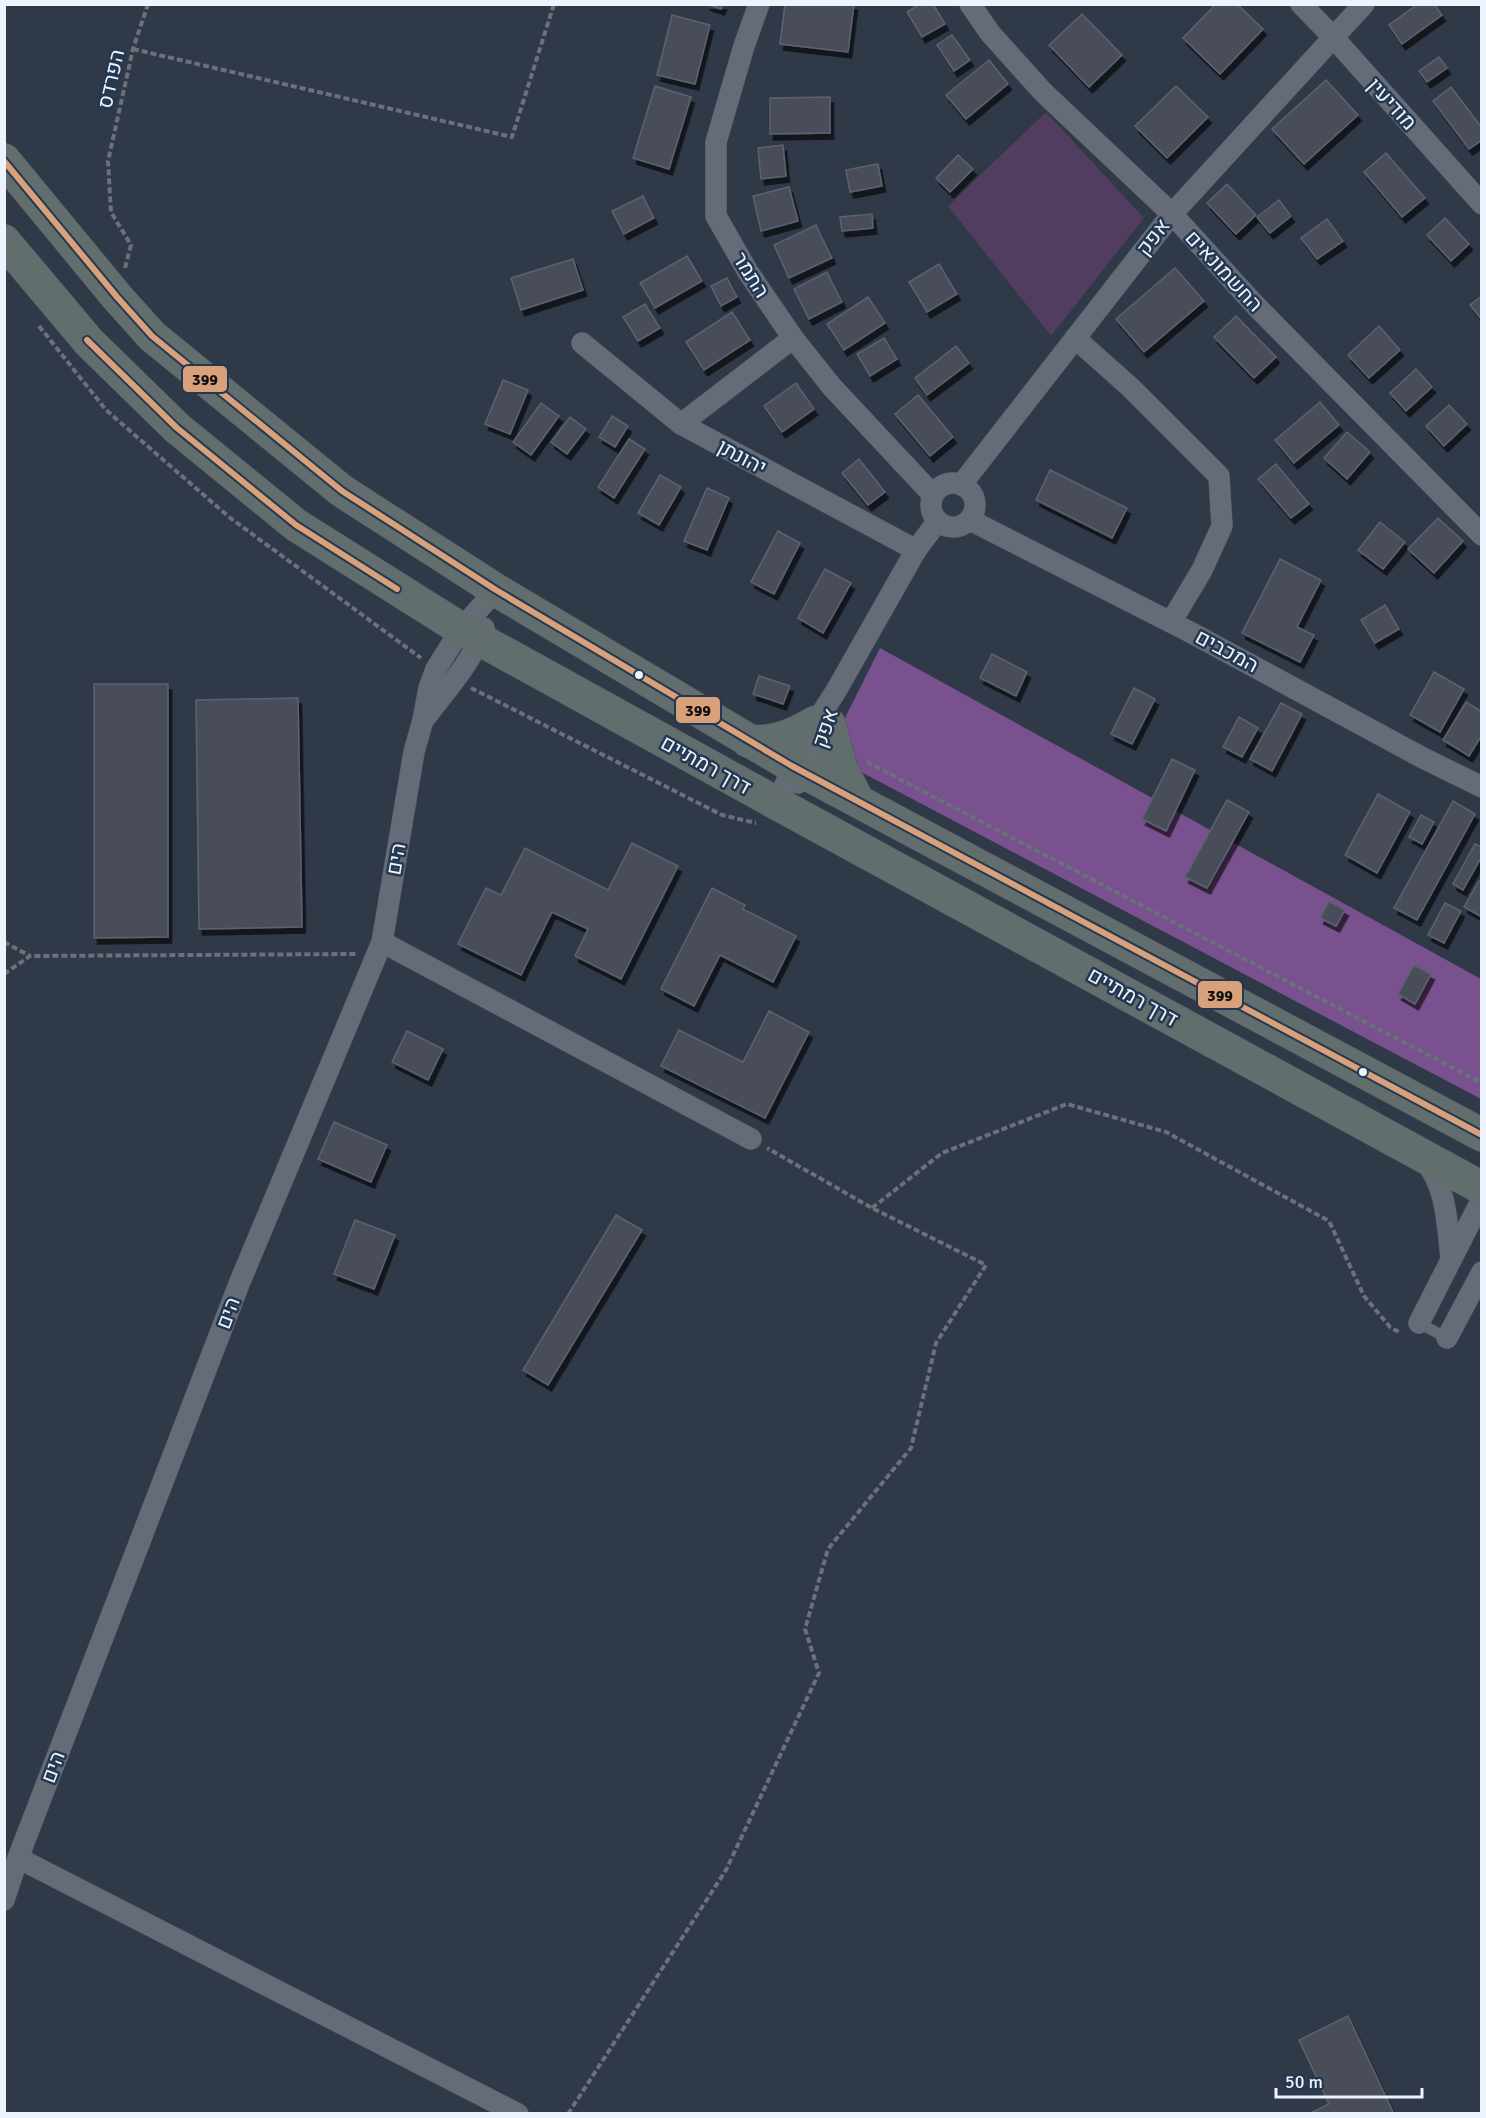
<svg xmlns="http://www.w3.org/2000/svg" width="1486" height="2118" viewBox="0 0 1486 2118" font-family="Signika,Heebo,sans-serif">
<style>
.green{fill:#523c5f}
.forest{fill:#79518e}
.building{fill:#494e5a;stroke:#5c626f;stroke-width:1.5;filter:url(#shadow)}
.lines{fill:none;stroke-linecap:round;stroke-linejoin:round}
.lane-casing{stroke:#4b545e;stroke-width:12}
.street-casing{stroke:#4b545e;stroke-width:22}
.primary-casing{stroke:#4b545e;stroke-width:34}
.path{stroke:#6a717a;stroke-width:4;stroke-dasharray:6 3;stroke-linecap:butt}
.lane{stroke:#656c77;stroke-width:10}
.street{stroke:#656c77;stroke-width:21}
.primary{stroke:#626e6e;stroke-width:33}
.bus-1-casing{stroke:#253851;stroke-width:10}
.bus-1{stroke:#d9a179;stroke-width:6}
.bus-dot{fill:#ecf4fd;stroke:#253851;stroke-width:2}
.labels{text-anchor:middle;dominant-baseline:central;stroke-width:5;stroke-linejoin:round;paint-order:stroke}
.street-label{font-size:21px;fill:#ecf4fd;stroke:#253851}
.line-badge{stroke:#253851;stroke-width:2}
.pale-badge-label{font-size:16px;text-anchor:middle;font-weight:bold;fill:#111}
</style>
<defs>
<filter id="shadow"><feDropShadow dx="3.5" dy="6" stdDeviation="0" flood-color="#0009"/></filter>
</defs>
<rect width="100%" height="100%" fill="#2f3947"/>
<path class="green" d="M1046 112 1144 218 1051 336 948 206Z"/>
<path class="forest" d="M880 648 1481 979V1099L827 754Z"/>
<g class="building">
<path d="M706 4H723L721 9Z"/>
<path d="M785 4H854L848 52 780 44Z"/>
<path d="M920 4H933L945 24 922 37 907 12Z"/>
<path d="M1216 4H1237L1263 29 1220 74 1183 38Z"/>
<path d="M1418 4H1434L1442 15 1402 44 1389 25Z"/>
<path d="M1082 14 1122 55 1089 87 1049 45Z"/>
<path d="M672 15 710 25 695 84 657 75Z"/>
<path d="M952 35 970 60 954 71 937 45Z"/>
<path d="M1439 57 1447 68 1427 82 1419 71Z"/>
<path d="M989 60 1008 84 966 119 946 95Z"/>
<path d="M1326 80 1358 115 1304 164 1272 129Z"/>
<path d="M655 86 691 97 669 169 633 158Z"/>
<path d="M1176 86 1208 117 1167 158 1135 126Z"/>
<path d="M1451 87 1482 128V140L1469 149 1433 101Z"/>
<path d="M830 97V133L770 134V98Z"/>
<path d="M783 145 786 176 761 179 758 148Z"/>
<path d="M1386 153 1425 198 1402 217 1364 172Z"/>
<path d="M958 155 973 169 950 192 936 178Z"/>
<path d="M878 164 882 186 850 192 846 170Z"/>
<path d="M1227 184 1256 215 1236 234 1207 203Z"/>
<path d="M789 187 798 221 761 231 753 196Z"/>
<path d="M643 196 654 218 624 234 612 211Z"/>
<path d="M1279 200 1291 216 1270 233 1257 217Z"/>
<path d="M872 214 873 228 842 231 840 217Z"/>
<path d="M1445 218 1469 244 1451 261 1427 235Z"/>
<path d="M1327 219 1343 241 1317 259 1301 238Z"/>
<path d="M816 225 832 258 789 278 774 245Z"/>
<path d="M687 256 702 281 655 308 640 283Z"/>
<path d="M573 259 583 290 521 310 511 278Z"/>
<path d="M939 264 957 294 927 312 909 282Z"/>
<path d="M1175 268 1204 301 1144 352 1116 319Z"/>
<path d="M827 272 842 302 809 319 794 289Z"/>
<path d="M727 278 737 297 721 306 711 286Z"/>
<path d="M1482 296V320L1470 305Z"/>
<path d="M868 297 885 323 844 350 827 324Z"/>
<path d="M645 304 660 328 638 341 623 317Z"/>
<path d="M732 312 750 340 704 370 686 342Z"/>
<path d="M1236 316 1276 357 1254 378 1214 337Z"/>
<path d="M1379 326 1400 350 1369 378 1348 355Z"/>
<path d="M884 338 897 359 870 376 857 354Z"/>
<path d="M956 346 969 363 927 395 915 378Z"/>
<path d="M1416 369 1432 387 1406 411 1390 393Z"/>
<path d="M503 380 528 390 510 434 485 424Z"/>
<path d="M796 383 814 409 782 432 764 406Z"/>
<path d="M918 395 953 437 930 456 895 414Z"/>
<path d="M1320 402 1339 425 1294 463 1275 440Z"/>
<path d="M541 403 559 416 531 455 513 442Z"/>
<path d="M1449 405 1467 424 1444 446 1426 426Z"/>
<path d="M612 416 628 426 615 447 599 437Z"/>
<path d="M570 417 586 429 567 454 551 442Z"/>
<path d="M1347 432 1370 452 1347 479 1324 458Z"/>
<path d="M629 439 645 449 614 498 598 487Z"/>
<path d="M859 459 885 492 868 505 842 473Z"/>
<path d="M1276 464 1309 504 1291 518 1258 479Z"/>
<path d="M1050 470 1127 508 1112 538 1036 500Z"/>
<path d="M660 475 681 487 659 525 638 513Z"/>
<path d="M707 488 729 498 707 550 684 541Z"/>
<path d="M1438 518 1463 541 1434 573 1408 549Z"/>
<path d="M1380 522 1405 542 1383 569 1358 550Z"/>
<path d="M778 531 800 543 774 594 751 582Z"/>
<path d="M1280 559 1321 580 1297 627 1314 635 1300 662 1242 633Z"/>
<path d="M825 569 851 583 823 633 798 618Z"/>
<path d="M1385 605 1399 629 1375 643 1361 620Z"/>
<path d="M992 654 1027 672 1016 696 980 678Z"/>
<path d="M1434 672 1464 689 1440 732 1410 715Z"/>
<path d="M759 676 790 686 783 704 753 694Z"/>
<path d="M94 684H168V937L94 938Z"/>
<path d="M1134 688 1155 699 1132 744 1111 734Z"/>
<path d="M298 698 302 927 199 929 196 700Z"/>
<path d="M1466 702 1482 712V735L1469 756 1443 740Z"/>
<path d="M1281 703 1302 714 1272 771 1250 759Z"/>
<path d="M1239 717 1258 728 1242 757 1223 747Z"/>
<path d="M1172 759 1195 770 1166 831 1142 819Z"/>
<path d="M1378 794 1410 812 1377 873 1345 855Z"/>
<path d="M1227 800 1249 812 1207 888 1185 877Z"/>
<path d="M1453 801 1475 814 1417 920 1394 908Z"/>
<path d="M1421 815 1434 822 1422 844 1409 837Z"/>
<path d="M632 843 678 866 621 979 575 956 588 929 552 912 521 975 458 944 486 888 501 895 525 848 608 890Z"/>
<path d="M1475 844 1482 847V856L1463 890 1453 884Z"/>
<path d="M1479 881 1482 882V917L1464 907Z"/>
<path d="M712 888 745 905 743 909 796 936 773 982 720 955 694 1006 661 989Z"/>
<path d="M1329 901 1345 910 1336 926 1320 918Z"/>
<path d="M1445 903 1461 911 1444 943 1428 935Z"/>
<path d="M1414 965 1431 974 1415 1004 1398 994Z"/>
<path d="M769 1011 809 1032 765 1118 661 1066 679 1030 743 1062Z"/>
<path d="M407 1031 443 1049 428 1080 392 1062Z"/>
<path d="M334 1122 387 1145 371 1182 318 1159Z"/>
<path d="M616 1215 642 1230 548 1385 523 1370Z"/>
<path d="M355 1220 395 1235 374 1289 334 1274Z"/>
<path d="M1348 2016 1394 2114H1309L1329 2104 1299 2040Z"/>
</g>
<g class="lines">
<g class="lane-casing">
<path id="lane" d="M1419 1323 1447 1338"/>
</g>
<g class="street-casing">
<g id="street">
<path d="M759 4 744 46 716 142V216L748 272 793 338 832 387 933 495"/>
<path d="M970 4 990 33 1043 92 1172 214 1256 306 1482 535"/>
<path d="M1301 4 1333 37 1482 204"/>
<path d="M1075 338 1130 387 1219 476 1222 526 1202 570 1171 622"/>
<path d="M582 343 681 424 916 550"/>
<path d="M681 424 793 338"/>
<circle cx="953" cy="505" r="22"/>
<path d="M961 485 1172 214 1364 4"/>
<path d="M970 520 1190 632 1423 758 1482 787"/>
<path d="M426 717C446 690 473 661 484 628"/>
<path d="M798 783C813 767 822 745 829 724"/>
<path d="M778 804 792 766 816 722 836 691 916 550 937 522"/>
<path d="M382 942 751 1139"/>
<path d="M1424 1160C1447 1186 1447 1225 1451 1258"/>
<path d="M1419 1323 1482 1199"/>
<path d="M1447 1338 1482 1272"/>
<path d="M18 1858 518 2114"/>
<path d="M4 1900 18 1858 239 1284 382 942 414 752 423 720 429 688 436 669 461 629 496 590"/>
</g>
</g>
<g class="primary-casing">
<g id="primary">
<path d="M4 160 117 297 152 336 342 491 496 590 792 766 1482 1135"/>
<path d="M4 241 89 342 177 428 296 525 461 629 778 804 1482 1188"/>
<path d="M829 724 841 768 858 801"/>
<path d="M748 741C774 744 794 735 816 722"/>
</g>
</g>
<g class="path">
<path d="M133 49 512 137 554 4"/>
<path d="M125 268 131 245 111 212 108 161 133 49 148 4"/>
<path d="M39 326 106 410 229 517 421 658"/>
<path d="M471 688 722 815 756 823"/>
<path d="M867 762 1482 1083"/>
<path d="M4 942 30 956"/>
<path d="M4 974 30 956 356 954"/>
<path d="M872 1208 942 1153 1067 1104 1166 1132 1329 1221 1364 1296 1390 1327 1399 1332 1400 1330"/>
<path d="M568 2114 726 1870 819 1673 805 1629 828 1549 911 1448 936 1343 986 1265 872 1208 767 1148"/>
</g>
<use href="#lane" class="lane"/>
<use href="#street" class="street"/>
<use href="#primary" class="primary"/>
<g class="bus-1-casing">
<g id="bus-1">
<path d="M4 161 117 297 152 336 342 491 496 590 792 766 1482 1135"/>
<path d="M87 340 177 428 296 525 397 589"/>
</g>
</g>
<use href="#bus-1" class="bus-1"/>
</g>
<g class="bus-dot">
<circle cx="639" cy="675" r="5"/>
<circle cx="1363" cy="1072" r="5"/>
</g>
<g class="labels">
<g class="street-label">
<text transform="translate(111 79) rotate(-77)">הפרדס</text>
<text transform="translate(1392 104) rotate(48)">מודיעין</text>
<text transform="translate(1153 237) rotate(-52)">אפק</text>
<text transform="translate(1224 271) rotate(47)">החשמונאים</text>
<text transform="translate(751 275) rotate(58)">התמר</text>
<text transform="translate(742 457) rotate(28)">יהונתן</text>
<text transform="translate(1227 651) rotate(28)">המכבים</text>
<text transform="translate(825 728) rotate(-71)">אפק</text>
<text transform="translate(706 765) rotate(29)">דרך רמתיים</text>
<text transform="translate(396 859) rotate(-80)">הים</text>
<text transform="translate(1133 997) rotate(29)">דרך רמתיים</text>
<text transform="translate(228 1313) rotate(-69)">הים</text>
<text transform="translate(53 1767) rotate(-69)">הים</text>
</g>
</g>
<g class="line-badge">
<rect x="182" y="365" width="46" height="28" rx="6" fill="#d9a179"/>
<rect x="675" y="696" width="46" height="28" rx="6" fill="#d9a179"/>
<rect x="1197" y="980" width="46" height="29" rx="6" fill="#d9a179"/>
</g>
<g class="pale-badge-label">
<text x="205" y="385">399</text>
<text x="698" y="716">399</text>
<text x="1220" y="1001">399</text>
</g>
<rect width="1486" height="2118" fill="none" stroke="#ecf4fd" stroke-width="12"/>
<path d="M1276 2088v9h146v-9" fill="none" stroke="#ecf4fd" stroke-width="3"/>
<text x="1285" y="2088" font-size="18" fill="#ecf4fd" stroke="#253851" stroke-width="4.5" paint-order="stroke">50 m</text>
</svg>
